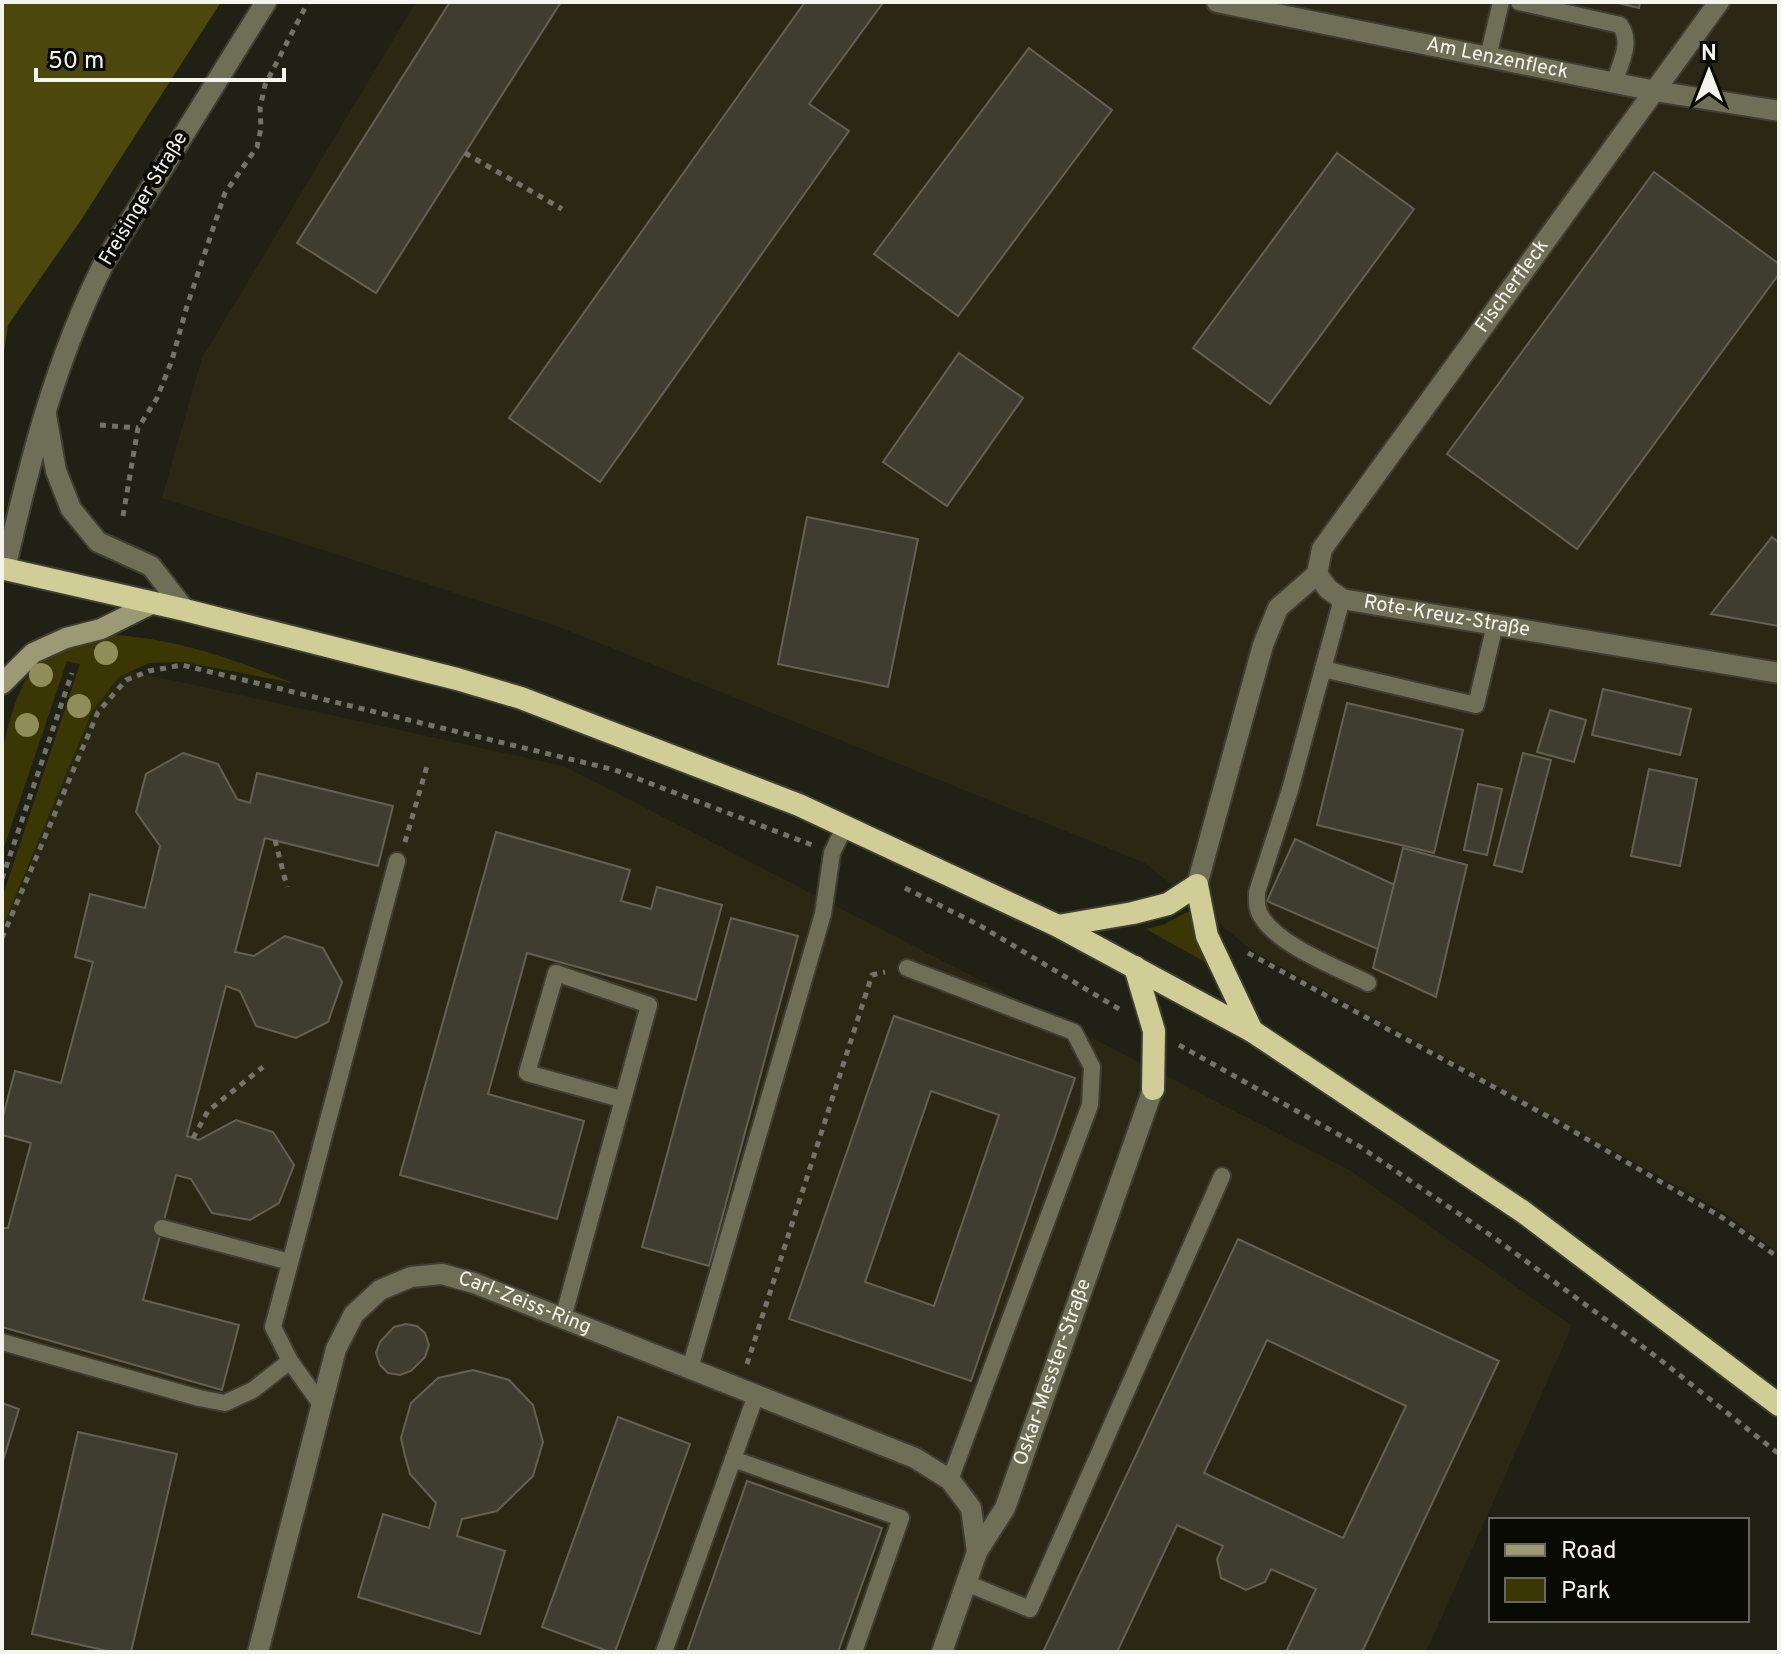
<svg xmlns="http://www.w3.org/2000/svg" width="1781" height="1654" viewBox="0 0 1781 1654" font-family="Overpass,sans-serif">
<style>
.built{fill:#2a2815}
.green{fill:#3b3704}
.forest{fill:#4c470c}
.building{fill:#3e3d30;stroke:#626153;stroke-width:2;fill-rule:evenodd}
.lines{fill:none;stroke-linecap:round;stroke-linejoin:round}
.service-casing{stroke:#3f3e32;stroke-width:20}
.minor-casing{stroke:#3f3e32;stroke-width:24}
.secondary-casing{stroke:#3f3e32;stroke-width:24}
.trunk-casing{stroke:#3f3e32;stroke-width:26}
.path{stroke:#747369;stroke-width:5;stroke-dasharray:6 6;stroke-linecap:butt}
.service{stroke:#6f6e57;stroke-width:16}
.minor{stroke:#6f6e57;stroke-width:20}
.secondary{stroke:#9c9a75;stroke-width:20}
.trunk{stroke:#d0cd97;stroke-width:22}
.tree{fill:#908d59}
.labels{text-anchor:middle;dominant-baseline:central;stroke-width:8;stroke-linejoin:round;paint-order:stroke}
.street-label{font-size:20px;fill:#f4f4ec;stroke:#0a0a05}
</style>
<rect width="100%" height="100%" fill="#212014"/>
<g class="built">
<path d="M416 2H1779V1253L1722 1211 1253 951 1145 863 557 626 162 498 202 358Z"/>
<path d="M107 666 564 766 1351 1171 1572 1326 1426 1652H2V925Z"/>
</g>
<g class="green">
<path d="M115 635C182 640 232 659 293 683L184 662 149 663 119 677 92 711 2 928V898L80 664 67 661 2 853C2 822 0 790 2 759 4 732 21 673 44 657 64 644 92 640 115 635Z"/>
<path d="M1187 912 1195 915 1212 966 1146 929 1165 924Z"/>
</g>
<path class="forest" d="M2 2H221L81 220 8 325 2 366Z"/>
<g class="building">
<path d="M450 2H561L376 293 297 243Z"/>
<path d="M805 2H878L882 4 809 104 849 131 600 482 509 418Z"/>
<path d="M1614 2H1640L1639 8Z"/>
<path d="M1029 48 1112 110 958 316 874 254Z"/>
<path d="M1337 153 1414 209 1270 404 1193 348Z"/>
<path d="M1654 172 1779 264V274L1577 549 1447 454Z"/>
<path d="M959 353 1023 398 947 506 883 462Z"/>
<path d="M807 517 918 539 888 687 778 664Z"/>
<path d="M1772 537 1779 543V626L1711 614Z"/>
<path d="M1603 689 1691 709 1680 755 1592 735Z"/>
<path d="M1347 703 1463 730 1434 853 1317 825Z"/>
<path d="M1550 710 1586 720 1574 762 1537 752Z"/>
<path d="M183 753 218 764 237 799 250 803 257 773 393 806 378 866 265 838 235 952 254 956 285 936 323 948 342 982 328 1022 296 1038 256 1026 240 991 226 986 187 1136 199 1140 236 1120 273 1132 294 1165 279 1203 250 1220 212 1213 191 1179 176 1175 143 1300 239 1325 222 1390 2 1327V1228H8L31 1143 2 1135V1120L15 1071 61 1083 93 962 75 957 90 894 145 908 160 846 136 812 146 774Z"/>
<path d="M1523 753 1551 760 1522 872 1494 865Z"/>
<path d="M1649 769 1697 779 1680 866 1631 856Z"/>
<path d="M1478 784 1502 789 1487 855 1464 850Z"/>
<path d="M496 832 630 870 621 901 651 909 657 887 722 905 696 1000 527 953 488 1094 584 1121 557 1219 400 1175Z"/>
<path d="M1295 839 1395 885 1380 950 1267 901Z"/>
<path d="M1403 848 1467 865 1436 997 1373 968Z"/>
<path d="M731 918 798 936 709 1266 642 1247Z"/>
<path d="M894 1016 1075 1078 971 1381 789 1319ZM931 1091 999 1115 934 1306 865 1282Z"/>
<path d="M1238 1239 1499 1361 1362 1652H1286L1316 1589 1271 1569 1265 1582 1246 1590 1221 1578 1217 1559 1223 1546 1177 1525 1117 1652H1043ZM1267 1340 1406 1406 1343 1538 1204 1473Z"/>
<path d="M406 1324 417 1326 425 1333 429 1345 425 1357 411 1371 400 1375 388 1373 380 1365 376 1353 380 1342 394 1327Z"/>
<path d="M473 1370 509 1380 533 1405 543 1442 533 1476 497 1511 462 1519 457 1536 505 1551 480 1634 358 1597 383 1514 429 1528 436 1503 410 1474 405 1456 401 1438 411 1403 438 1378Z"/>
<path d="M2 1403 19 1409 2 1464Z"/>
<path d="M618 1417 690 1444 615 1652H610L542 1627Z"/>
<path d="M78 1432 177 1454 131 1652H112L32 1634Z"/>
<path d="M747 1481 882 1528 838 1652H687Z"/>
</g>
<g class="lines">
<g class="service-casing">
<g id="service">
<path d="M1519 2 1620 25C1633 43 1620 63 1614 83"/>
<path d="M1488 57 1501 2"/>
<path d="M1342 599 1290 790 1257 892C1257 901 1256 908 1261 916 1277 945 1338 968 1368 983"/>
<path d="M1323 669 1476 705 1495 625"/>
<path d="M907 968 1074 1032 1092 1067 1090 1105 950 1480"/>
<path d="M162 1228 290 1262"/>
<path d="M563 1318 649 1005 556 973 527 1073 621 1099"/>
<path d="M2 1342 199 1398 225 1403 253 1390 290 1361"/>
<path d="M690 1368 823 914 832 853 845 826"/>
<path d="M320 1403 290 1361 273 1327 397 861"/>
<path d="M733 1459 901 1518 854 1652"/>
<path d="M966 1583 1030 1609 1222 1176"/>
<path d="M664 1652 756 1395"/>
</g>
</g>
<g class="minor-casing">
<g id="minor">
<path id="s1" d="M1217 2 1655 91 1779 111"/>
<path d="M46 415 56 471 71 509 98 542 151 566 185 610"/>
<path d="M5 569C30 461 54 363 104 263L266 2"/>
<path id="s2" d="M1317 574 1322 549 1719 2"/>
<path id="s3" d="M1317 574 1328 589 1342 599 1779 673"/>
<path d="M1197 885 1263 645 1278 608 1317 574"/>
<path id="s4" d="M258 1652 336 1349 354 1314 380 1290 411 1277 442 1274 474 1283 915 1458 950 1480 971 1508 977 1552"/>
<path id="s5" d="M942 1652 977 1552 1005 1508 1153 1089"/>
</g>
</g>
<g class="secondary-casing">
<path id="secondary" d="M2 684 33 653 66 638 101 629 153 603"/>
</g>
<g class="trunk-casing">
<g id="trunk">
<path d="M5 569 185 610 457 679 521 698 799 805 1058 926 1252 1031 1522 1211 1779 1405"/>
<path d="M1058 926 1133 913 1168 904 1197 885 1207 936 1252 1031"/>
<path d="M1135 967 1154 1031 1153 1089"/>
</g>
</g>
<g class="path">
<path d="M465 153 562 209"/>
<path d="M100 425 138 428"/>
<path d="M123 516 138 428 157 398 172 360 187 306 225 193 257 147 261 128 260 108 265 85 308 2"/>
<path d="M275 840 287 887"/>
<path d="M405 842 427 766"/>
<path d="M2 879 72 673"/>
<path d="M905 888 979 925 1119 1009"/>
<path d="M2 938 98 712 126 680 149 671 182 665 615 770 812 845"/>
<path d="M1248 953 1547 1116 1723 1218 1779 1258"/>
<path d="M1179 1045 1359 1146 1496 1239 1658 1358 1779 1454"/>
<path d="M193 1138 208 1111 263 1067"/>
<path d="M747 1364 872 975 885 972"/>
</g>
<use href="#service" class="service"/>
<use href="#minor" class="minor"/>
<use href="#secondary" class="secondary"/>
<use href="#trunk" class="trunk"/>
</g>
<g class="tree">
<circle cx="106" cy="653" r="12"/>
<circle cx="41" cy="675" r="12"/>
<circle cx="79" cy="706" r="12"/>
<circle cx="27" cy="725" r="12"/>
</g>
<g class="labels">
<g class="street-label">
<text stroke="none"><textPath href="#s1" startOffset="286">Am Lenzenfleck</textPath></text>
<text transform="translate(144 199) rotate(-59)">Freisinger Straße</text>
<text stroke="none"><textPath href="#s2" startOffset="350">Fischerfleck</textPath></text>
<text stroke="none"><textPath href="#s3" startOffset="142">Rote-Kreuz-Straße</textPath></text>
<text stroke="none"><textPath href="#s4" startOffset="540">Carl-Zeiss-Ring</textPath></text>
<text stroke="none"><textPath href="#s5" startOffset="302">Oskar-Messter-Straße</textPath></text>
</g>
</g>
<rect width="1781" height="1654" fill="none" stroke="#f4f4ec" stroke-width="8"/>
<rect x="1489" y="1518" width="260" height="104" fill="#0a0a05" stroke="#686861" stroke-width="2"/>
<rect x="1505" y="1544" width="40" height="12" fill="#9c9a75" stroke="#686861" stroke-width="2"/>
<text x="1561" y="1558" font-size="24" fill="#f4f4ec">Road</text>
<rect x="1505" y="1578" width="40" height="24" fill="#3b3704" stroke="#686861" stroke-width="2"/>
<text x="1561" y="1598" font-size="24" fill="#f4f4ec">Park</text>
<g transform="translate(1709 72)" stroke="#0a0a05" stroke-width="6" paint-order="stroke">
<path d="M0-6L14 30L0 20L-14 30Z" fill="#f4f4ec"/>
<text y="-12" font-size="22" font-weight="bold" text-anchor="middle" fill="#f4f4ec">N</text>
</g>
<path d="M36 68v12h248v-12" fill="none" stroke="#f4f4ec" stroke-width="4"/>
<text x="48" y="68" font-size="24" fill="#f4f4ec" stroke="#0a0a05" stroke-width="6" paint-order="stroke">50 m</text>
</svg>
